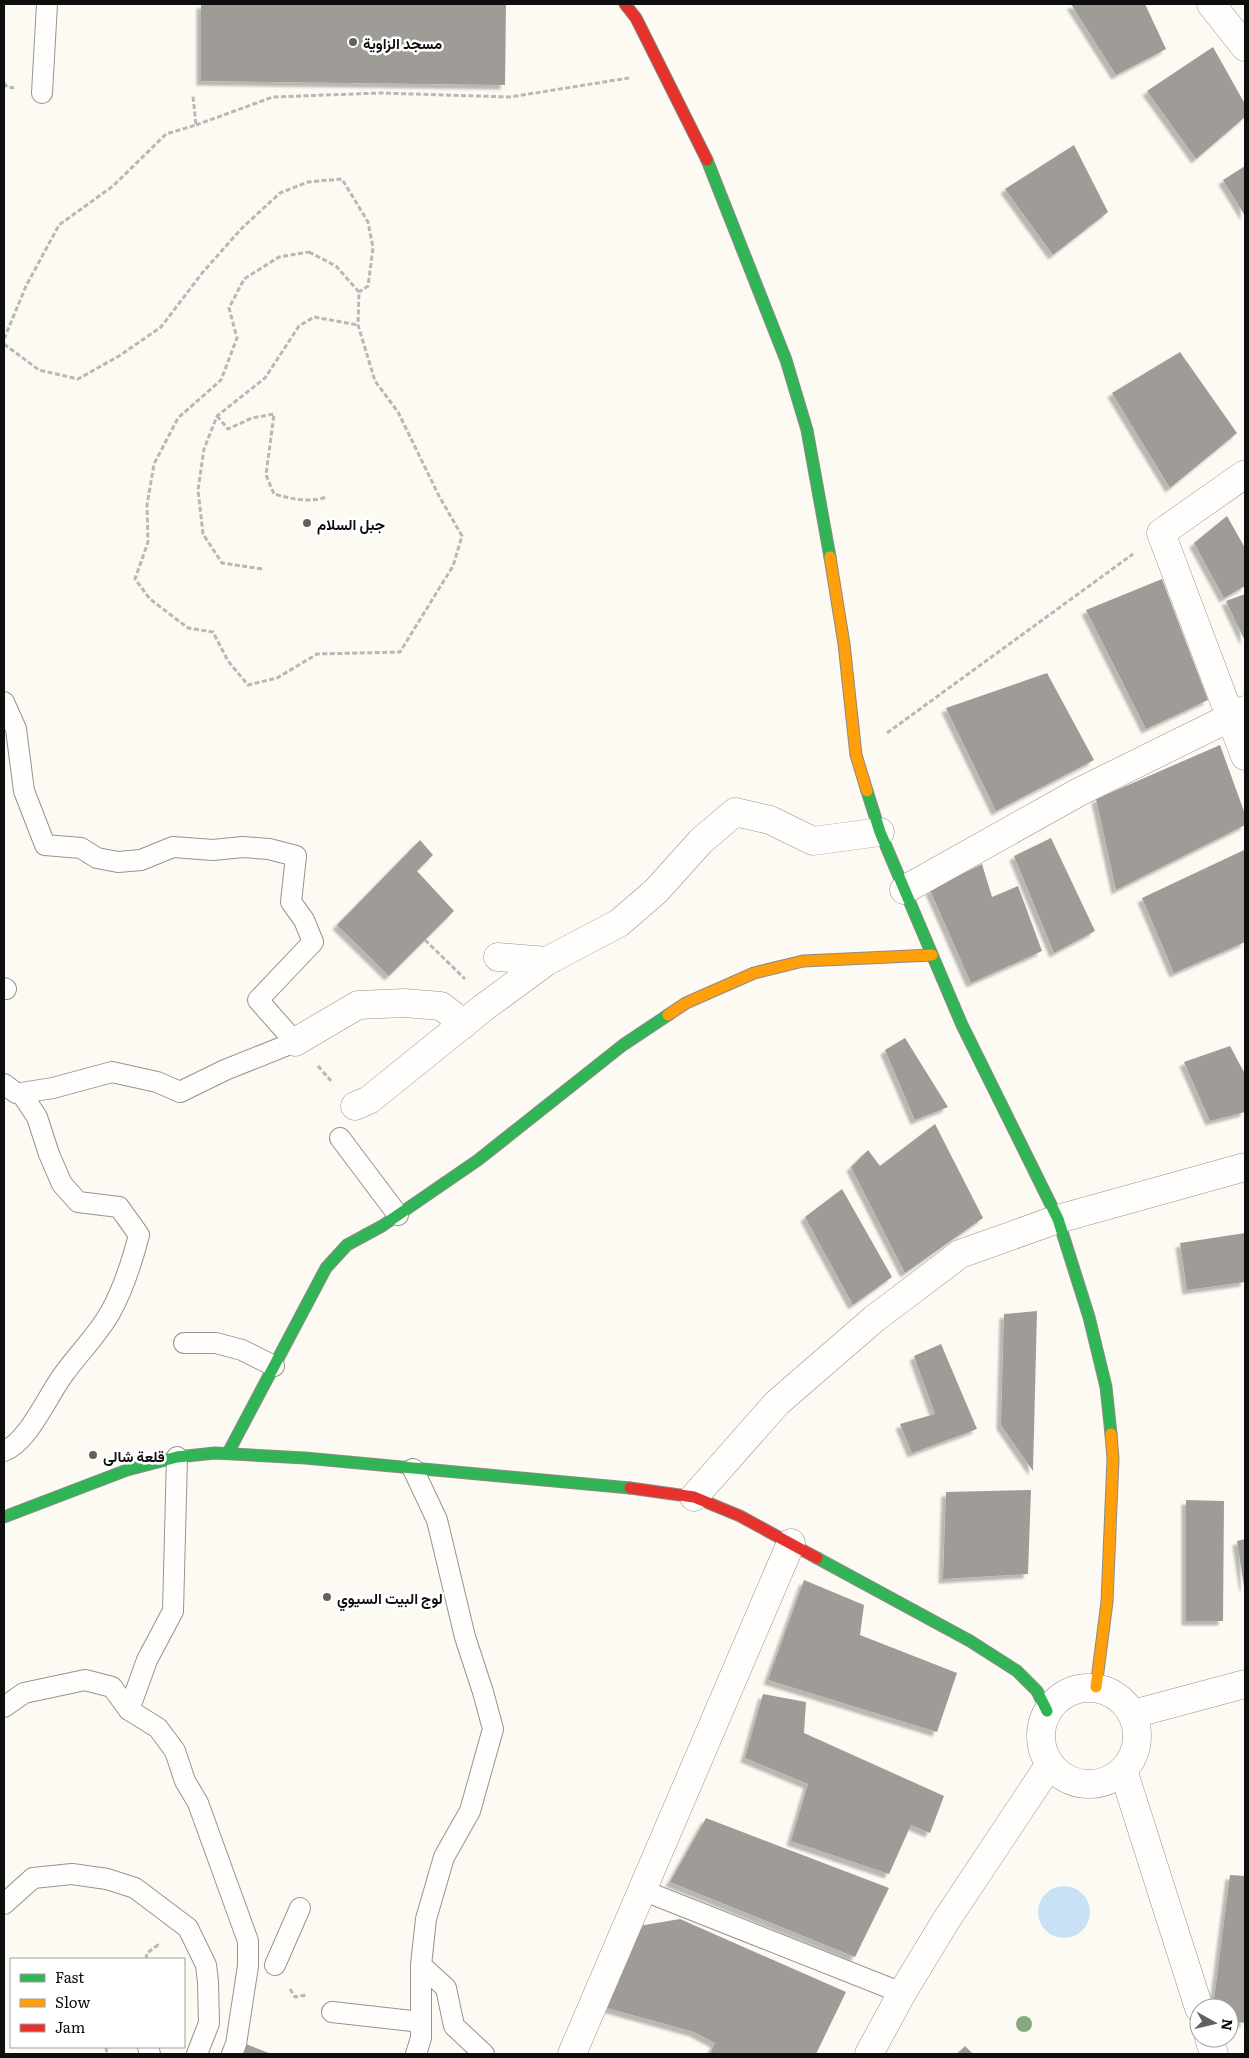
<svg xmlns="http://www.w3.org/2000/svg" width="1249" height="2058" viewBox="0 0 1249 2058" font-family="Literata,Vazirmatn,serif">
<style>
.water{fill:#cae2f5}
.building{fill:#9f9c98;filter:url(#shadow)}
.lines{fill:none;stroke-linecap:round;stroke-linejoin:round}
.lane-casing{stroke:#959491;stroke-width:22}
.street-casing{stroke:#959491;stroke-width:29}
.fast-casing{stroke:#8c8b87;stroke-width:13}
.slow-casing{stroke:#8c8b87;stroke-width:13}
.jam-casing{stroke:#8c8b87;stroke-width:13}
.path{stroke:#b8b8b6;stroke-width:3;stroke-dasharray:5 2.5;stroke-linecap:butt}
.lane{stroke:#fffefd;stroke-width:20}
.street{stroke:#fffefd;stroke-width:28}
.fast{stroke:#30b455;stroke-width:11}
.slow{stroke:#ff9f0a;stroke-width:11}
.jam{stroke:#e5322d;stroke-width:11}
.tree{fill:#86a87e}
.poi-dot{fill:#61615e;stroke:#fff;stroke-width:2}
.labels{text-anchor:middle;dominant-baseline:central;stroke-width:5;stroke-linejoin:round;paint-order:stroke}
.poi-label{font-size:15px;font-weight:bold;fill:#0e0e0e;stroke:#fff;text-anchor:start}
</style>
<defs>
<filter id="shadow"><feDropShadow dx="-4.5" dy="4.5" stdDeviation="1" flood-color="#0004"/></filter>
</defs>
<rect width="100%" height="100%" fill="#fcfaf2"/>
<circle class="water" cx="1064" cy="1912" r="26"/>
<g class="building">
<path d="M201 4H506L505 85 201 81Z"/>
<path d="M1071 4H1145L1166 49 1116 75Z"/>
<path d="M1213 47 1245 104V117L1196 159 1147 91Z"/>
<path d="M1074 145 1108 212 1053 255 1005 189Z"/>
<path d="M1245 166V216L1223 180Z"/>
<path d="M1180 352 1237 433 1170 488 1112 393Z"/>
<path d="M1227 516 1245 548V586L1224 598 1194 543Z"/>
<path d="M1162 579 1208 700 1146 729 1086 610Z"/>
<path d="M1245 594V641L1226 601Z"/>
<path d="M1047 673 1094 760 996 811 946 708Z"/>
<path d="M1220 745 1245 814V825L1116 890 1096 799Z"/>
<path d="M1051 838 1095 931 1054 953 1014 856Z"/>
<path d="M420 840 433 855 417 871 454 911 389 976 337 925Z"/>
<path d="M1244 850 1245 942 1174 973 1142 898Z"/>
<path d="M982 864 992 897 1018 886 1042 951 971 983 930 890Z"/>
<path d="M905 1038 948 1107 915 1120 885 1050Z"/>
<path d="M1230 1046 1245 1074V1112L1210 1121 1184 1062Z"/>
<path d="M935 1124 983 1218 905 1273 851 1167 868 1150 880 1166Z"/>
<path d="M842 1189 892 1277 853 1305 805 1217Z"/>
<path d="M1245 1233V1282L1187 1290 1180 1243Z"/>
<path d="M1037 1311 1033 1471 1001 1425 1004 1314Z"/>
<path d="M941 1344 977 1429 912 1453 900 1424 935 1414 914 1356Z"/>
<path d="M1031 1490 1028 1574 943 1579 946 1492Z"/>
<path d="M1186 1500 1224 1501 1223 1621H1186Z"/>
<path d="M1245 1539V1587H1244L1237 1541Z"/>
<path d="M804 1580 864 1605 860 1635 957 1673 937 1732 768 1680Z"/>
<path d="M763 1694 806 1702 804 1733 944 1796 930 1833 911 1825 889 1874 791 1841 808 1784 745 1758Z"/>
<path d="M706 1818 889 1888 855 1957 670 1882Z"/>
<path d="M1230 1875 1245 1876V2023L1229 2021V2008H1213Z"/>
<path d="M680 1919 846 1992 816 2054H710L715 2043 694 2032 607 2008 639 1926Z"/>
<path d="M246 2044 271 2054H242Z"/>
<path d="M965 2046 973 2054H957Z"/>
</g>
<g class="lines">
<g class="lane-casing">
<g id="lane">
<path d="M42 93 47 4"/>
<path d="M4 702 16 729 24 791 45 845 81 848 97 858 118 862 141 860 173 847 213 850 243 847 269 849 296 856 291 902 304 920 313 942 258 1000 295 1042 225 1070 180 1092 157 1082 112 1072 53 1088 21 1093H16L4 1084"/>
<path d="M4 988 6 989"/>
<path d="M340 1138 398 1215"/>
<path d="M184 1343H216L242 1350 274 1366"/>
<path d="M4 1451C29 1442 49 1392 66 1371 80 1352 98 1334 110 1313 124 1288 132 1262 139 1235L119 1207 78 1202 62 1184 49 1154 37 1117 21 1093"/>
<path d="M413 1469 437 1520 465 1637 483 1692 493 1729 470 1811 444 1857 426 1919 421 1965V2038L416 2054"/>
<path d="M4 1707 24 1693 85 1680 112 1687 129 1710 158 1728 175 1751 185 1781 198 1803 248 1941V1966L236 2044 232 2054"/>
<path d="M129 1710 147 1660 173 1611 177 1457"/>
<path d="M642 1890 902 1993"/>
<path d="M4 1904 33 1878 72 1874 107 1879 135 1888 188 1928 206 1965 208 1982 209 2023 197 2054"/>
<path d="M275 1965 300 1908"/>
<path d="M421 1965 446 1988 454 2026 484 2054"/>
<path d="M332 2012 421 2022"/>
<path d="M148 2047 150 2054"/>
</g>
</g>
<g class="street-casing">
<g id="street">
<path d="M1211 4 1245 47"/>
<path d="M1245 474 1161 533 1245 756"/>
<path d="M904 890 1079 792 1245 710"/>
<path d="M498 957 547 961"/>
<path d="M295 1042 358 1005 404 1003 441 1006 464 1024"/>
<path d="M355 1106 369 1100 483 1008 547 961 619 923 656 891 701 841 735 812 770 820 813 841 880 832"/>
<path d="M694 1497 777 1403 874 1319 960 1254 1058 1219 1245 1167"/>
<circle cx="1089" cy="1736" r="48"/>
<path d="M1133 1714 1245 1684"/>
<path d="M1123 1770 1199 2008"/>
<path d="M1209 2038 1214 2054"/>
<path d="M572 2054 791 1543"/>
<path d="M869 2054 902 1993 947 1919 1050 1764"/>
</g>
</g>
<g class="fast-casing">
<g id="fast">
<path d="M707 160 786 360 807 430 830 557"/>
<path d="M867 791 880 832 962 1025 1058 1219 1089 1317 1106 1387 1111 1434"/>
<path d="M228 1453 326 1268 347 1245 382 1226 478 1160 623 1045 668 1015"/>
<path d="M4 1517 127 1470 177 1457 215 1453 305 1458 630 1488"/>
<path d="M817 1558 970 1641 1017 1671 1037 1691 1047 1711"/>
</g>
</g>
<g class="slow-casing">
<g id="slow">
<path d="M830 557 844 644 856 755 867 791"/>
<path d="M668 1015 686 1003 754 973 803 961 932 955"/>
<path d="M1096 1687 1107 1602 1113 1459 1111 1434"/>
</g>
</g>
<g class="jam-casing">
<g id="jam">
<path d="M625 4 636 18 707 160"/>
<path d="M630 1488 694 1497 740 1516 817 1558"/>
</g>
</g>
<g class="path">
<path d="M4 83 7 87 14 88"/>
<path d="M196 125 273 97 380 93 510 97 629 78"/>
<path d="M309 252 336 266 359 292 358 325 375 381 398 412 439 496 462 536 453 566 400 652 317 654 277 678 248 685 228 661 213 632 188 628 150 599 135 579 148 542 147 505 154 464 178 418 221 380 237 338 229 308 244 279 279 257Z"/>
<path d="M4 339 26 286 59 225 113 186 166 134 196 125 193 96"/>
<path d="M4 344 39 370 78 379 119 356 161 327 203 272 242 228 280 193 308 182 342 179 368 222 373 248 368 286 359 292"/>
<path d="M217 416 228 429 252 418 274 414 266 475 274 494C292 499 308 503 327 497"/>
<path d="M262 569 222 563 203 534 198 490 204 449 217 416 265 378 299 326 314 317 358 325"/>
<path d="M887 733 1133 554"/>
<path d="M425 940 465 979"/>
<path d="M318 1066 332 1082"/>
<path d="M146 1959 147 1953 158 1945 159 1947"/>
<path d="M290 1989 295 1997 307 1995"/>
<path d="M106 2047 107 2054"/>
</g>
<use href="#lane" class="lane"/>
<use href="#street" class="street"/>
<use href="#fast" class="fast"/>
<use href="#slow" class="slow"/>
<use href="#jam" class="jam"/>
</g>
<circle class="tree" cx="1024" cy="2024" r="8"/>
<g class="poi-dot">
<circle cx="353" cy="42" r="5"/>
<circle cx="307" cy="523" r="5"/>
<circle cx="93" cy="1455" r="5"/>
<circle cx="327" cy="1597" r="5"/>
</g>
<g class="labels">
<g class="poi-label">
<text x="363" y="42">مسجد الزاوية</text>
<text x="317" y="523">جبل السلام</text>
<text x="103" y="1455">قلعة شالى</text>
<text x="337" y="1597">لوج البيت السيوي</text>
</g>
</g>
<rect width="1249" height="2058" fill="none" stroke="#0e0e0e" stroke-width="10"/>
<rect x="10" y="1958" width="175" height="90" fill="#ffffff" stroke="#9f9f9f"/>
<rect x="20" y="1974" width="25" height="8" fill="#30b455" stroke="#9f9f9f"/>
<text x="55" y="1983" font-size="15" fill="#0e0e0e">Fast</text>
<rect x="20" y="1999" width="25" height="8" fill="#ff9f0a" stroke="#9f9f9f"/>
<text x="55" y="2008" font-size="15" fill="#0e0e0e">Slow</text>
<rect x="20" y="2024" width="25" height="8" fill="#e5322d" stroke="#9f9f9f"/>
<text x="55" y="2033" font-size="15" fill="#0e0e0e">Jam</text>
<g transform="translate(1214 2023) rotate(98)"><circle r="24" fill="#ffffff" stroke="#9f9f9f"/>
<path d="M0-4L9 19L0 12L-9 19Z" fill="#61615e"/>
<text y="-8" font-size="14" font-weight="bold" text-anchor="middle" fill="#0e0e0e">N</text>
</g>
</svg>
